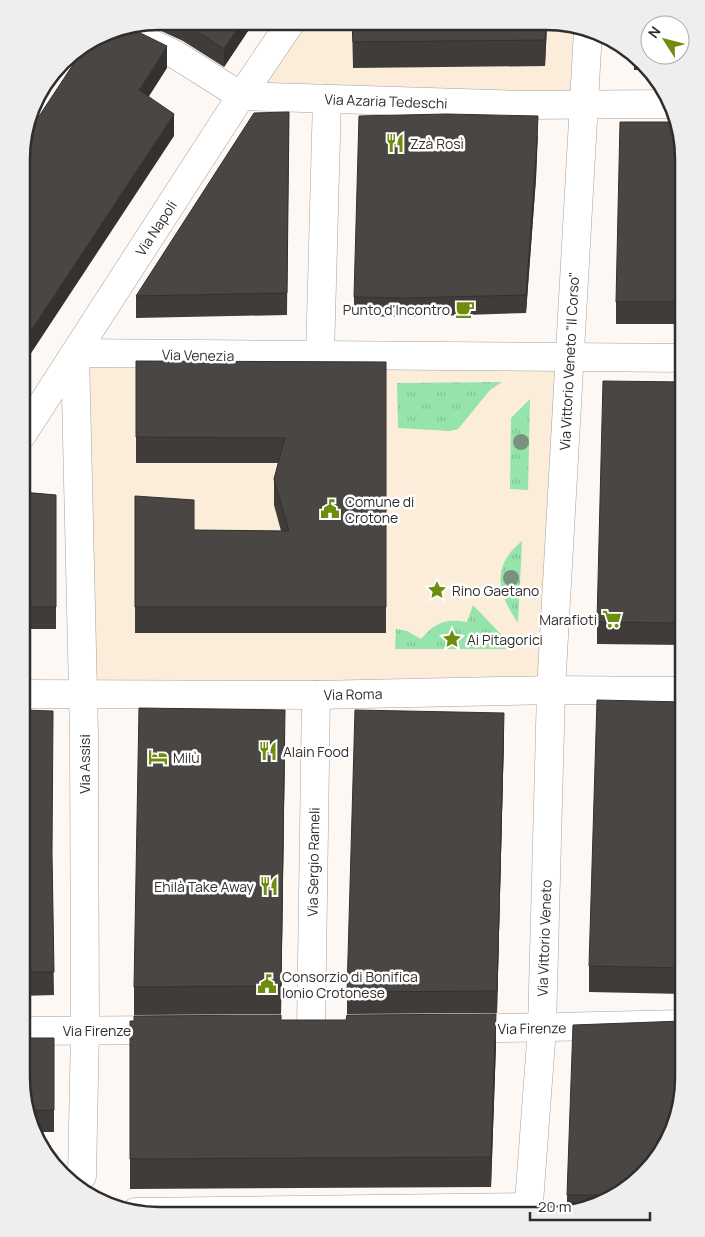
<svg xmlns="http://www.w3.org/2000/svg" width="705" height="1237" viewBox="0 0 705 1237" font-family="Manrope,sans-serif">
<style>
.commercial{fill:#fbedd9}
.grass{fill:url(#grass-tufts)}
.lines{fill:none;stroke-linecap:round;stroke-linejoin:round}
.minor-casing{stroke:#a5a19e;stroke-width:29}
.minor{stroke:#fff;stroke-width:28}
.tree{fill:#7c9080}
.wall{fill:#403c3a}
.shaded-wall{fill:#34312f}
.building{fill:#4a4643;stroke:#34312f}
.labels{text-anchor:middle;dominant-baseline:central;stroke-width:5;stroke-linejoin:round;paint-order:stroke}
.street-label{font-size:14px;fill:#302e2d;stroke:#fff}
.poi-label{font-size:14px;fill:#302e2d;stroke:#fff;text-anchor:start}
.rim{fill:none;stroke:#302e2d;stroke-width:2.5}
</style>
<defs>
<pattern id="grass-tufts" width="24" height="20" patternUnits="userSpaceOnUse" patternTransform="scale(1.25)"><rect width="24" height="20" fill="#94e4ac"/><path d="M3 7l-1-3M5 7V3M7 7l1-3M15 17l-1-3M17 17v-4M19 17l1-3" fill="none" stroke="#80c494"/></pattern>
</defs>
<rect width="100%" height="100%" fill="#fdf8f4"/>
<g class="commercial">
<path d="M291 22 573 24 588 31 584 105 241 96Z"/>
<path d="M75 353 569 358 551 690 84 695Z"/>
</g>
<g class="grass">
<path d="M502 382 490 390 458 429 450 431 398 428 397 383Z"/>
<path d="M530 399 528 490 510 489 511 418Z"/>
<path d="M522 541 518 623C498 594 490 567 522 541Z"/>
<path d="M473 605 515 649H395L396 629 407 631 421 639C435 623 445 618 467 622Z"/>
</g>
<g class="lines">
<g class="minor-casing">
<g id="minor">
<path d="M133 35 176 55 241 96 523 105 670 104"/>
<path d="M320 356 327 99"/>
<path d="M22 435 241 96 291 22"/>
<path d="M22 694 316 695 551 690 684 691"/>
<path d="M458 1029 683 1024"/>
<path d="M311 1030 316 695"/>
<path d="M21 1031 167 1030"/>
<path d="M82 1176 85 1030 84 735 75 353 684 358"/>
<path d="M135 1212 528 1207"/>
<path d="M528 1216 542 1028 551 690 588 31"/>
</g>
</g>
<use href="#minor" class="minor"/>
</g>
<g class="tree">
<circle cx="521" cy="442" r="8"/>
<circle cx="511" cy="578" r="8"/>
</g>
<g class="wall">
<path d="M159 21 254 22 224 67 183 41 146 24Z"/>
<path d="M352 22 547 24 545 66 353 68Z"/>
<path d="M634 54 637 55 646 70H634Z"/>
<path d="M289 112 287 315 136 318V296Z"/>
<path d="M538 135 536 178 526 313 406 317 354 316V297Z"/>
<path d="M684 159V324H616V302Z"/>
<path d="M136 361 386 362V633H135V496L194 530 281 531 274 505V479L278 463H136Z"/>
<path d="M684 382V645L597 644V622Z"/>
<path d="M22 492 56 495V629H22Z"/>
<path d="M684 702 683 994 589 992V966Z"/>
<path d="M22 710 52 860 54 995 21 996Z"/>
<path d="M504 735 497 1013 347 1014V992Z"/>
<path d="M285 737 281 1014 134 1015V987Z"/>
<path d="M281 1020 496 1044 491 1187 130 1189V1021Z"/>
<path d="M54 1038V1132H35L29 1123 21 1078Z"/>
<path d="M655 1162 591 1208 567 1212V1195Z"/>
</g>
<g class="shaded-wall">
<path d="M242 22H254L224 67V49Z"/>
<path d="M546 24H547L545 66V40Z"/>
<path d="M167 46V68L139 112V90Z"/>
<path d="M174 114V136L22 367V344Z"/>
<path d="M538 116 536 178 526 313V295Z"/>
<path d="M285 710V737L281 1014V986Z"/>
<path d="M504 713V735L497 1013V991Z"/>
<path d="M496 1014V1044L491 1187V1157Z"/>
</g>
<g class="building">
<path d="M180 21 242 22 224 49Z"/>
<path d="M352 22 546 24 545 40 353 42Z"/>
<path d="M128 27 167 46 139 90 174 114 22 344V142L86 45 107 32Z"/>
<path d="M289 112 287 293 136 296 254 113Z"/>
<path d="M446 114 538 116 536 159 526 295 406 298 354 297 359 116Z"/>
<path d="M620 122H678L684 159V302H616Z"/>
<path d="M136 361 386 362V607H135V496L194 500V530L289 531 274 479 285 438 136 437Z"/>
<path d="M603 381 684 382V623L597 622Z"/>
<path d="M22 492 56 495V607H22Z"/>
<path d="M597 700 684 702 683 968 589 966Z"/>
<path d="M139 708 285 710 281 986 134 987Z"/>
<path d="M22 710 53 711 52 854 54 972H21Z"/>
<path d="M355 710 504 713 497 991 347 992Z"/>
<path d="M496 1014 491 1157 130 1159V1021H134V1016L281 1015V1020H346L347 1015Z"/>
<path d="M683 1021V1087L655 1162 609 1195H567L573 1025Z"/>
<path d="M21 1038H54V1110L27 1111 21 1078Z"/>
</g>
<defs>
<g id="restaurant-bare" transform="scale(1.5)"><path d="M-5-6h1v4h1v-4h1v4h1v-4h1v5L-1.5 .5V6h-2V.5L-5-1ZM5-6V6H3V1.5H1.5Q1.5-4 5-6Z" fill="#6e8d0d" stroke="#fff" stroke-width="2.5" paint-order="stroke"/></g>
<g id="cafe-bare" transform="scale(1.5)"><path d="M-5.5-4.5H6V0H3Q3 3.5 0 3.5H-2.5Q-5.5 3.5-5.5 0ZM3-3.2v2h1.7v-2ZM-6 4.5H4V6H-6Z" fill="#6e8d0d" stroke="#fff" stroke-width="2.5" paint-order="stroke"/></g>
<g id="civic-bare" transform="scale(1.5)"><path d="M-.6-6.5H3V-4.5H.6V-3L4-1V1h2V6H-6V1h2V-1L-.6-3ZM-1.2 2.5V6h2.4V2.5Z" fill="#6e8d0d" stroke="#fff" stroke-width="2.5" paint-order="stroke"/></g>
<g id="sight-bare" transform="scale(1.5)"><path d="M0-6L1.8-2.2L6-1.7L2.9 1.2L3.7 5.4L0 3.3L-3.7 5.4L-2.9 1.2L-6-1.7L-1.8-2.2Z" fill="#6e8d0d" stroke="#fff" stroke-width="2.5" paint-order="stroke"/></g>
<g id="supermarket-bare" transform="scale(1.5)"><path d="M-6-5.5h2.5l.6 2H6L4.5 2H-2.5L-4.4-4H-6ZM-1.5 3.2a1.3 1.3 0 1 0 .1 0ZM3 3.2a1.3 1.3 0 1 0 .1 0Z" fill="#6e8d0d" stroke="#fff" stroke-width="2.5" paint-order="stroke"/></g>
<g id="hotel-bare" transform="scale(1.5)"><path d="M-6-4.5h1.5V1H6V5H4.5V3h-9V5H-6ZM-4 0a1.8 1.8 0 1 1 3.6 0ZM.5 0V-2.5h3Q6-2.5 6 0Z" fill="#6e8d0d" stroke="#fff" stroke-width="2.5" paint-order="stroke"/></g>
</defs>
<g fill-rule="evenodd">
<use href="#restaurant-bare" x="395" y="143"/>
<use href="#cafe-bare" x="465" y="309"/>
<use href="#civic-bare" x="330" y="509"/>
<use href="#sight-bare" x="437" y="590"/>
<use href="#supermarket-bare" x="612" y="619"/>
<use href="#sight-bare" x="452" y="639"/>
<use href="#restaurant-bare" x="268" y="751"/>
<use href="#hotel-bare" x="158" y="757"/>
<use href="#restaurant-bare" x="269" y="886"/>
<use href="#civic-bare" x="267" y="984"/>
</g>
<g class="labels">
<g class="street-label">
<text transform="translate(386 101) rotate(2)">Via Azaria Tedeschi</text>
<text transform="translate(156 228) rotate(-57)">Via Napoli</text>
<text transform="translate(198 355) rotate(1)">Via Venezia</text>
<text transform="translate(569 361) rotate(-87)">Via Vittorio Veneto "Il Corso"</text>
<text transform="translate(353 694) rotate(-1)">Via Roma</text>
<text transform="translate(84 764) rotate(-90)">Via Assisi</text>
<text transform="translate(313 862) rotate(-89)">Via Sergio Rameli</text>
<text transform="translate(544 938) rotate(-88)">Via Vittorio Veneto</text>
<text transform="translate(532 1028) rotate(-1)">Via Firenze</text>
<text x="97" y="1030">Via Firenze</text>
</g>
<g class="poi-label">
<text x="410" y="143">Zzà Rosì</text>
<text x="450" y="309" text-anchor="end">Punto d'Incontro</text>
<text x="345" y="501">Comune di<tspan x="345" dy="16">Crotone</tspan></text>
<text x="452" y="590">Rino Gaetano</text>
<text x="597" y="619" text-anchor="end">Marafioti</text>
<text x="467" y="639">Ai Pitagorici</text>
<text x="283" y="751">Alain Food</text>
<text x="173" y="757">Milù</text>
<text x="254" y="886" text-anchor="end">Ehilà Take Away</text>
<text x="282" y="976">Consorzio di Bonifica<tspan x="282" dy="16">Ionio Crotonese</tspan></text>
</g>
</g>
<path d="M0 0H705V1237H0ZM159 30H546A129 129 0 0 1 675 159V1078A129 129 0 0 1 546 1207H159A129 129 0 0 1 30 1078V159A129 129 0 0 1 159 30Z" fill="#eee" fill-rule="evenodd"/>
<path class="rim" d="M159 30H546A129 129 0 0 1 675 159V1078A129 129 0 0 1 546 1207H159A129 129 0 0 1 30 1078V159A129 129 0 0 1 159 30Z"/>
<g transform="translate(665 40) rotate(306)"><circle r="24" fill="#ffffff" stroke="#acabab"/>
<path d="M0-4L9 19L0 12L-9 19Z" fill="#6e8d0d"/>
<text y="-8" font-size="14" font-weight="bold" text-anchor="middle" fill="#302e2d">N</text>
</g>
<path d="M530 1212v8h120v-8" fill="none" stroke="#302e2d" stroke-width="2.5"/>
<text x="538" y="1212" font-size="15" fill="#302e2d" stroke="#ffffff" stroke-width="4" paint-order="stroke">20 m</text>
</svg>
